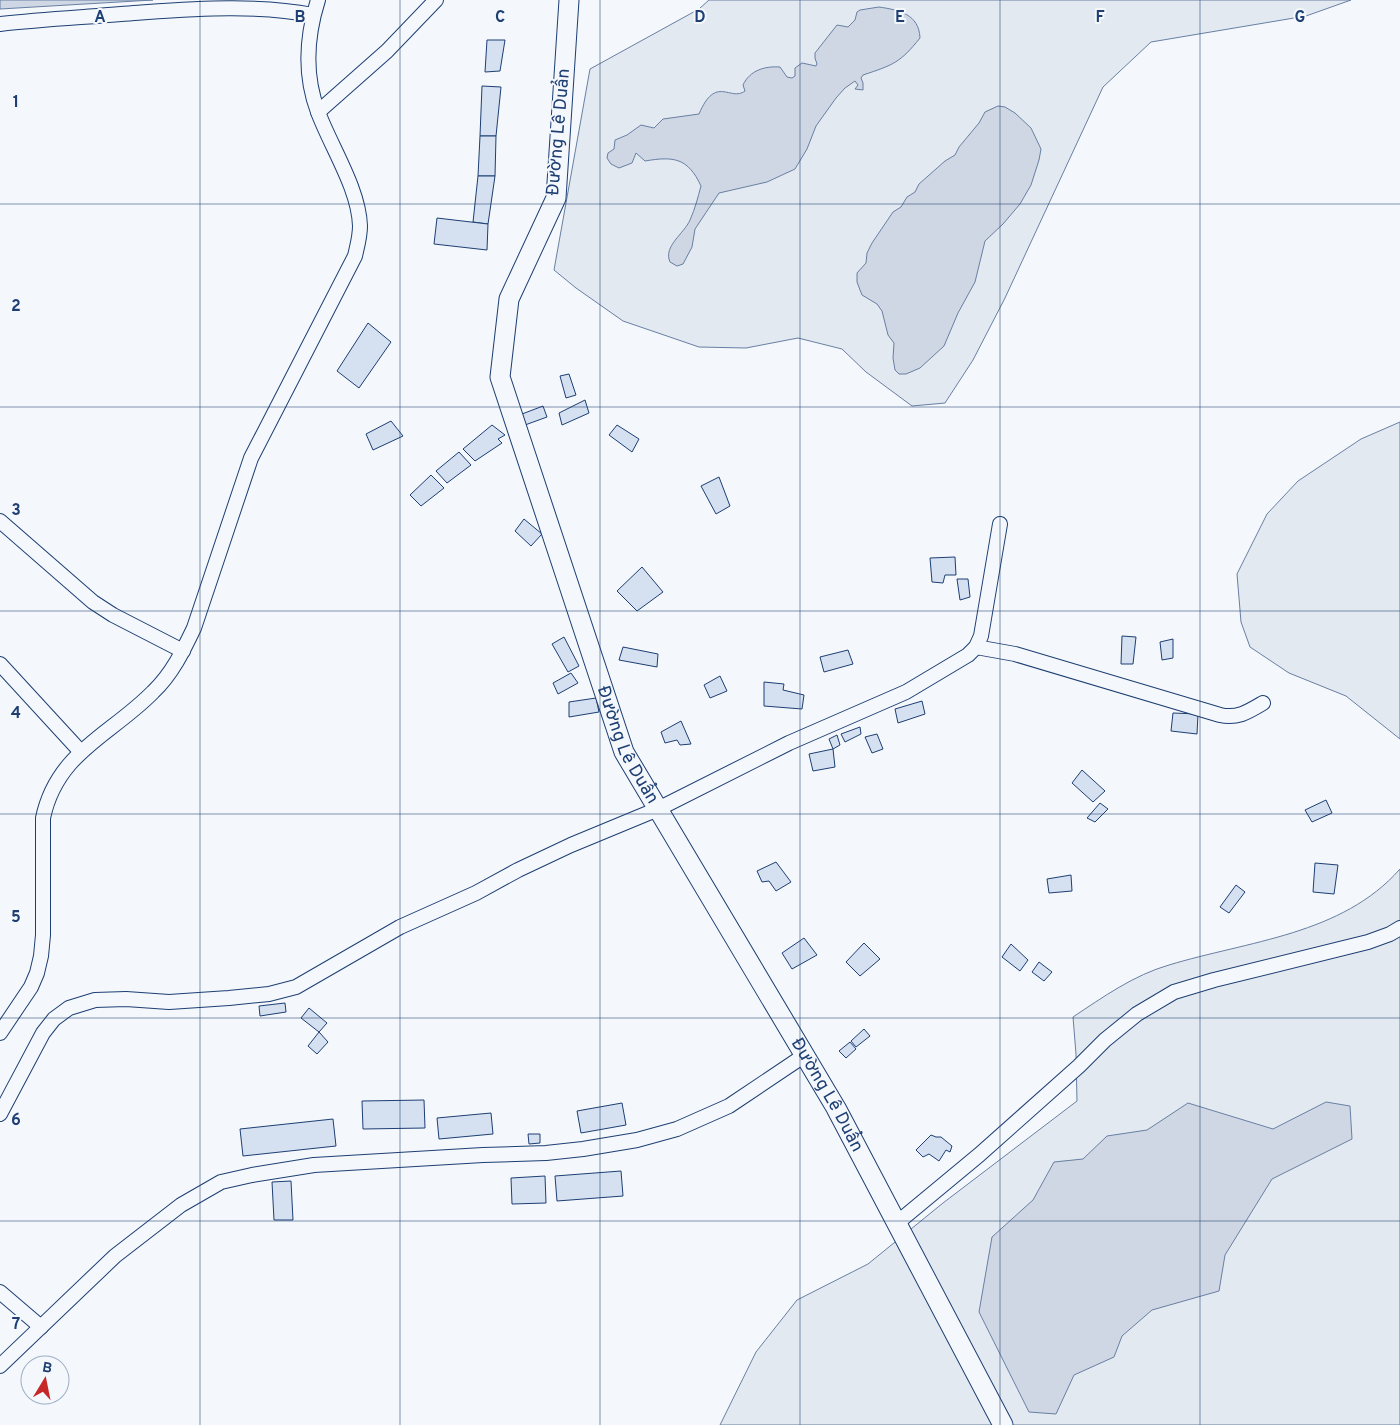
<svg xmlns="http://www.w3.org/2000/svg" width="1400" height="1425" viewBox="0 0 1400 1425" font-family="Overpass,sans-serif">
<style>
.green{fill:#e3e9f0;stroke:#687fa3}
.water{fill:#cfd7e4;stroke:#687fa3}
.building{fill:#d5e0f0;stroke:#1d3f73}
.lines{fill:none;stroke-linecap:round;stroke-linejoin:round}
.minor-casing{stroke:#1d3f73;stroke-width:16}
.secondary-casing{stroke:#1d3f73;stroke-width:21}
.minor{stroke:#f4f7fb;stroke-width:14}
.secondary{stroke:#f4f7fb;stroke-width:19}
.grid{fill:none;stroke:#1d3f73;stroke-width:1;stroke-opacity:0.55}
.labels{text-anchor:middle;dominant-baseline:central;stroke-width:4;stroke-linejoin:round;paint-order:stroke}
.street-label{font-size:18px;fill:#1d3f73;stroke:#f4f7fb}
.grid-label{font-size:16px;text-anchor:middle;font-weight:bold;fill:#1d3f73;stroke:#f4f7fb;stroke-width:4;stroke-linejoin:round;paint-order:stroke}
</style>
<rect width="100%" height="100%" fill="#f4f7fb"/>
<g class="green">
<path d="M709 0H1351L1306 16 1151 42 1103 87 1005 298 973 360 945 403 912 406 866 372 842 349 798 338 746 348 699 347 623 321 576 288 554 270 590 69 699 9Z"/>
<path d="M1400 422V739L1346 696 1289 673 1250 647 1241 622 1237 574 1267 514 1298 481 1361 439Z"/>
<path d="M1400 869V1425H720L756 1352 797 1300 868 1264 943 1203 1077 1101 1076 1054 1073 1017C1103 997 1134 975 1169 965 1248 941 1342 935 1400 869Z"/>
</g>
<g class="water">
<path d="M0 0H153L0 9Z"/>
<path d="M879 7C899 10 919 14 920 38 900 63 893 65 863 75L861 78 863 83V90L855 89 858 85 855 81 845 88 836 98 816 126 807 149 795 169 767 182 719 193 695 229 692 247 683 264 677 266 670 262C663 246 684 234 690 220 695 209 698 197 701 186 688 158 674 156 645 161L636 153 632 163 619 168 611 164 607 158 608 153 614 149 615 140 627 135 641 125 654 128 663 119 699 114C716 74 730 102 745 91L743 85C750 70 765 66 780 67L787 77 792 78 795 76V68L802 63 816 66 817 64 815 58V53L837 25 848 27 855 20 857 12 860 10Z"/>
<path d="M998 106 1005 107 1015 113 1031 128 1041 149 1039 160 1031 185 1020 204 1003 224 985 241 975 282 958 313 944 346 920 368 906 374H899L895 370 893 358 894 343 888 335 882 311 877 304 862 295 857 282V273L866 263 867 253 872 243 893 212 901 207 907 197 915 192 919 184 945 161 955 155 959 147 979 123 985 112Z"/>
<path d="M1326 1102 1350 1106 1352 1139 1272 1179 1225 1255 1219 1291 1152 1310 1122 1336 1114 1357 1074 1375 1056 1414 1029 1412 979 1312 992 1237 1033 1200 1054 1162 1083 1159 1107 1136 1147 1130 1188 1103 1273 1129Z"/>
</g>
<g class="building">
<path d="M487 40H505L500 71 485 72Z"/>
<path d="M482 86 501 87 496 136H480Z"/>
<path d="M480 136H496L495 176H478Z"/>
<path d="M478 176H495L488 224 473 222Z"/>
<path d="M437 218 488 224 487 250 434 244Z"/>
<path d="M368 323 391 342 359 388 337 371Z"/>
<path d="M569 374 576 395 566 398 560 376Z"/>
<path d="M585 400 589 413 562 425 559 413Z"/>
<path d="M543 406 547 417 525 425 522 414Z"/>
<path d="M391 421 403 436 373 450 366 434Z"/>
<path d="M492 425 505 435 498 439 502 443 475 461 463 449Z"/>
<path d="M617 425 639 439 632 452 609 435Z"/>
<path d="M459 452 471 465 447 483 436 471Z"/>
<path d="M431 475 444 488 421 506 410 495Z"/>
<path d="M719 477 730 506 716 514 701 486Z"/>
<path d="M524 519 542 534 531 546 515 531Z"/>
<path d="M955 557 956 575H945L943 583 932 582 930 558Z"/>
<path d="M642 567 663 592 637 611 617 591Z"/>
<path d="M957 579H968L970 597 960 600Z"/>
<path d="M1122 636 1136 637 1133 664H1121Z"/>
<path d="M564 637 579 666 568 672 552 644Z"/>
<path d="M1173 639V658L1162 660 1160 642Z"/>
<path d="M623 647 658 654 657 667 619 660Z"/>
<path d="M848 650 853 664 824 672 820 657Z"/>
<path d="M571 673 578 683 558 694 553 683Z"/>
<path d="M720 676 727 691 710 698 704 685Z"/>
<path d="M764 682 784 684 783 690 804 695 802 709 764 706Z"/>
<path d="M596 698 599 712 569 717V702Z"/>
<path d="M922 701 925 714 898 723 895 709Z"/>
<path d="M1173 713 1198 714 1197 734 1171 731Z"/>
<path d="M681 721 691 744 680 745 677 740 665 743 661 732Z"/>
<path d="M860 727 861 734 845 742 841 734Z"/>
<path d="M877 734 883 749 872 753 865 737Z"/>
<path d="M837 735 840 745 833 749 829 739Z"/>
<path d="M833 749 835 767 813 771 809 754Z"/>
<path d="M1082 770 1105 791 1093 802 1072 783Z"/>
<path d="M1326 800 1332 813 1312 822 1305 810Z"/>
<path d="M1100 803 1108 809 1095 822 1087 818Z"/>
<path d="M776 862 791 882 776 891 769 881 762 882 757 871Z"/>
<path d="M1315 863 1338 865 1334 894 1313 892Z"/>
<path d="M1071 875 1072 891 1049 893 1047 879Z"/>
<path d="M1236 885 1245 892 1229 913 1220 907Z"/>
<path d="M804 938 817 955 792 969 782 953Z"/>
<path d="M864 943 880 959 860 976 846 962Z"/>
<path d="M1011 944 1028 960 1020 971 1002 957Z"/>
<path d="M1039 962 1052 972 1044 981 1032 972Z"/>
<path d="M285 1003 286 1012 260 1016 259 1006Z"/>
<path d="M309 1008 327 1023 319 1032 301 1018Z"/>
<path d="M864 1029 870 1036 856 1047 851 1041Z"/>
<path d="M319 1032 328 1042 317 1054 308 1046Z"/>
<path d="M850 1042 856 1049 846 1058 839 1051Z"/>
<path d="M424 1100 425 1128 363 1129 362 1101Z"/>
<path d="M622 1103 626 1125 581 1133 577 1111Z"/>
<path d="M491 1113 493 1134 439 1139 437 1118Z"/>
<path d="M333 1119 336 1146 243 1156 240 1129Z"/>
<path d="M528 1134H540V1143L529 1144Z"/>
<path d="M931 1135 936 1137H941L952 1146 950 1152 946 1150 939 1161 929 1154 923 1157 916 1150Z"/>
<path d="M621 1171 623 1196 557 1201 555 1176Z"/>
<path d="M545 1176 546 1203 512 1204 511 1178Z"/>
<path d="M291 1181 293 1220H274L272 1182Z"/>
</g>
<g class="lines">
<g class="minor-casing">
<g id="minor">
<path d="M0 24C45 19 89 17 134 13 194 9 254 4 313 15"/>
<path d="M318 112 387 51 436 0"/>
<path d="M0 521 93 602 113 615 183 651"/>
<path d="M976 647 1015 654 1220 715C1237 719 1248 712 1263 703"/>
<path d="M0 664 80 751"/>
<path d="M0 1033 31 987 37 973 41 956 43 935V818C57 752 111 735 153 692 172 674 183 651 194 628L251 458 355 256C357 247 360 237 360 226 359 189 331 147 318 112 304 75 306 38 318 0"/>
<path d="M0 1114 43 1033 54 1019 69 1008 95 1000 126 999 169 1002 229 998 269 994 296 987 400 927 476 893 518 870 571 845 658 809 789 743 906 692 968 655 976 647 981 636 1000 524"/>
<path d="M897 1223 979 1155 1079 1066 1105 1040 1137 1014 1174 992 1214 980 1368 942 1390 934 1400 928"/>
<path d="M0 1292 41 1327"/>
<path d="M0 1366 115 1256 181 1205 221 1182 252 1175 314 1165 483 1155 546 1153 583 1149 637 1140 677 1129 729 1106 805 1055"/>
</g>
</g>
<g class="secondary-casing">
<g id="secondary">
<path id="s1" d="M569 0 556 198 509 299 500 377 624 752 836 1108 1003 1425"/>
</g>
</g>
<use href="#minor" class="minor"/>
<use href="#secondary" class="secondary"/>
</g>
<path class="grid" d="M200 0V1425M400 0V1425M600 0V1425M800 0V1425M1000 0V1425M1200 0V1425M0 204H1400M0 407H1400M0 611H1400M0 814H1400M0 1018H1400M0 1221H1400"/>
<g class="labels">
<g class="street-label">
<text transform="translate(559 132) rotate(-85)">Đường Lê Duẩn</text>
<text stroke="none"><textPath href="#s1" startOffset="778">Đường Lê Duẩn</textPath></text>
<text stroke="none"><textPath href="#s1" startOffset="1182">Đường Lê Duẩn</textPath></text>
</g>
</g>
<g class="grid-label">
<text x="100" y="22">A</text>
<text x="300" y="22">B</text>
<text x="500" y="22">C</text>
<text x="700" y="22">D</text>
<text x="900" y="22">E</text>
<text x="1100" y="22">F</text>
<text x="1300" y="22">G</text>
<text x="16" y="107">1</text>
<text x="16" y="311">2</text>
<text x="16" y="515">3</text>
<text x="16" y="718">4</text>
<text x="16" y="922">5</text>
<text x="16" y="1125">6</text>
<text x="16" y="1329">7</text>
</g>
<g transform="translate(45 1380) rotate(10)"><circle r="24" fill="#f4f7fb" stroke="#9eadc5"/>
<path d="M0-4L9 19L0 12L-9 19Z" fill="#c62828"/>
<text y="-8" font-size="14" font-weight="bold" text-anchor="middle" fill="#1d3f73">B</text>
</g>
</svg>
